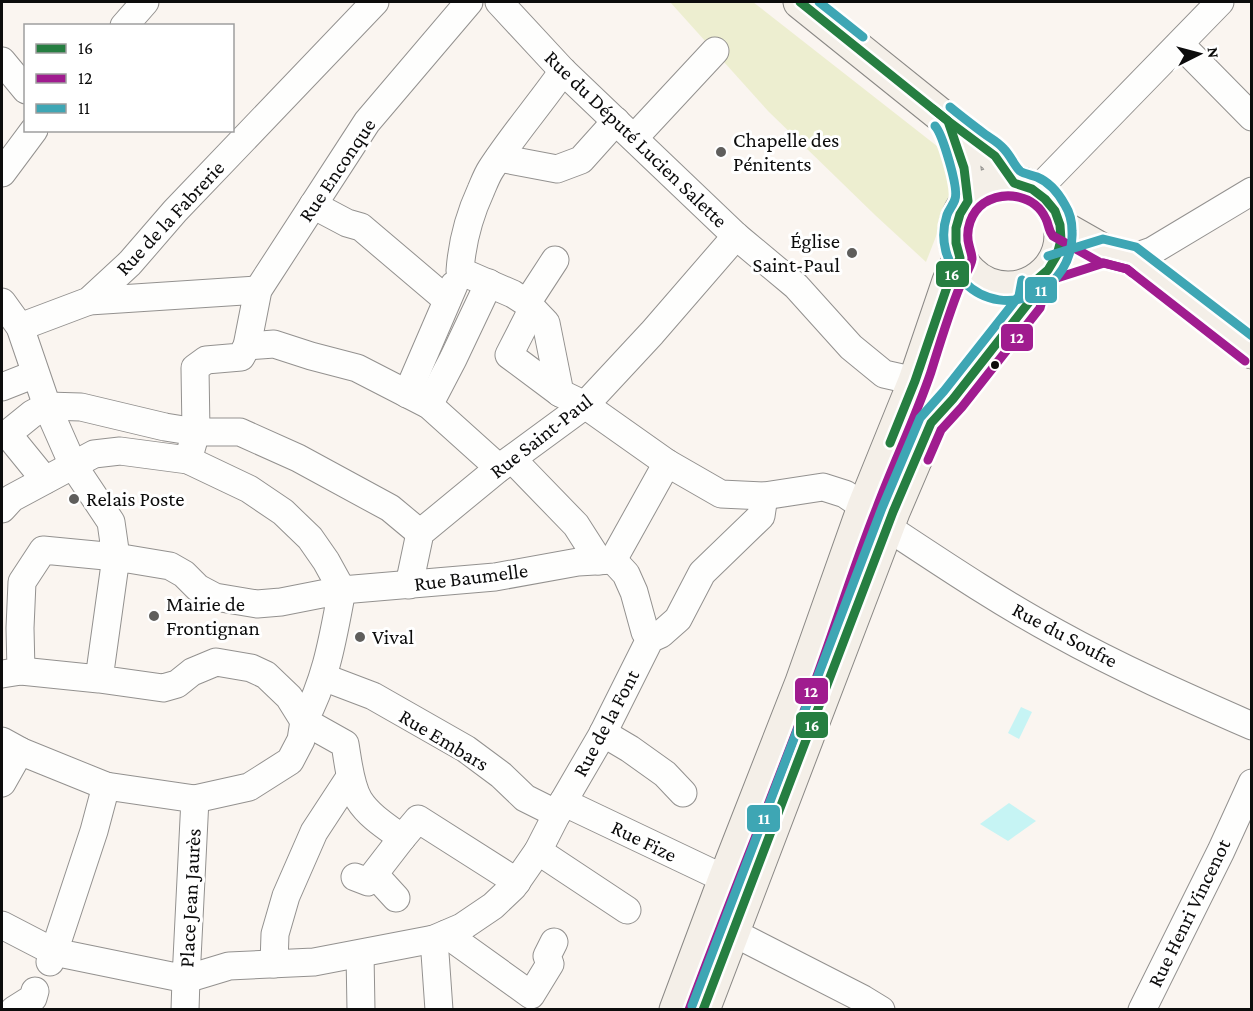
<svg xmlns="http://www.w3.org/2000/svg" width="1253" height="1011" viewBox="0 0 1253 1011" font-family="'Crimson Pro',serif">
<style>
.green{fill:#edeed0}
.water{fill:#c6f4f4}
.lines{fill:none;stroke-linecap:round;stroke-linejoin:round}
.street-casing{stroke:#93918f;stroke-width:29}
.secondary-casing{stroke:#8a8885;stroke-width:35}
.street{stroke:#fefefd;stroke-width:27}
.secondary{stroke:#f4efe8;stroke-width:33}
.bus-1-casing{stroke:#fff;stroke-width:14}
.bus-2-casing{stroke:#fff;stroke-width:14}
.bus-3-casing{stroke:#fff;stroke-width:14}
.bus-1{stroke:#267e41;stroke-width:9}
.bus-2{stroke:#a01c8f;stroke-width:9}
.bus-3{stroke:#3ea6b4;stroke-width:9}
.poi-dot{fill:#5f5e5c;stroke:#fff;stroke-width:2}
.bus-dot{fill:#0c0c0c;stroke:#fff;stroke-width:2}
.labels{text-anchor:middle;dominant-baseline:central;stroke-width:6;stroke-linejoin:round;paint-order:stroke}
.street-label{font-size:21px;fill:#0c0c0c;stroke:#fff}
.poi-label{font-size:21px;fill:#0c0c0c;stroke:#fff;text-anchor:start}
.line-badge{stroke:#fff;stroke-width:2}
.badge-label{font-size:16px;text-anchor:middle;font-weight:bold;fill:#fff}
</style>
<rect width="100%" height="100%" fill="#faf5f0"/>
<path class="green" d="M670 2H753L942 150 953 193 926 262 875 215 768 111Z"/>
<g class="water">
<path d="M1021 707 1032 712 1019 739 1008 733Z"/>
<path d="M1009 803 1036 821 1008 841 980 824Z"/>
</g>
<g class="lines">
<g class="street-casing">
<g id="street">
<path d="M499 2 563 71 736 236 796 286 851 347 884 374 915 381"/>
<path d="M124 26 145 2"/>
<path d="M1180 44 1252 117"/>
<path d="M2 61 26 90"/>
<path d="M563 71C540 104 513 135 491 169 487 175 484 183 481 190 469 216 462 242 460 271L513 294 527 303 546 323 560 393 585 405 667 463 721 494 764 496 823 487 845 494 864 507"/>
<path d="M634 138 715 51"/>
<path d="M499 158 557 169 581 160 616 121"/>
<path d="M2 173 34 130"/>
<path d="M1036 191 1220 2"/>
<path d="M313 205 347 223 361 227 447 300"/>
<path d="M1132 258 1152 251 1252 191"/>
<path d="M89 301 258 290"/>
<path d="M2 302 20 327 47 406 73 465 111 522 116 557 43 550 22 582 20 628 21 671"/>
<path d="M527 303 555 260"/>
<path d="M532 310 509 355 560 393"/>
<path d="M20 327 89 301 130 263 175 211 375 2"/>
<path d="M247 346 274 344 311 356 357 368 429 405 499 468"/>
<path d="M2 387 35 374"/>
<path d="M407 394 454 285"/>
<path d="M429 405 453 359 489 283"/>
<path d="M512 459 576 525 599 561"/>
<path d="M188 460 196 432 195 368 206 360 241 357 247 346 258 290 367 122 469 2"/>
<path d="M45 480 10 437 11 431 32 414 47 406 81 407 165 427 196 432H240L298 458 390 508 420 533"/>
<path d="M2 509 12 498 94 454 120 451 188 460 249 489 283 512 310 538 326 561 342 590 495 577 578 562 613 560"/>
<path d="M887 527C943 564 998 601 1057 633 1120 668 1186 697 1252 726"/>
<path d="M613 560 667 463"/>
<path d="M613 560 626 574 634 592 645 632 650 639"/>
<path d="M409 585 420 533 499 468 585 405 652 333 736 236"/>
<path d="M2 674 21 671 99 679 163 688 177 684 192 672 216 662 251 668 266 675 289 697 304 721C327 678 333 637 342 590L281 602 257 604 215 597 198 588 184 574 170 566 116 557 99 679"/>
<path d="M323 677 373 696 466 749 501 775 525 798 557 814"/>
<path d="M603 733 630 749 665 774 683 793"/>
<path d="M2 741 22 752 106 786"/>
<path d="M2 783 20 751"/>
<path d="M195 799 249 787 290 761 301 740 304 721 345 744C348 761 350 785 359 800 369 816 387 827 402 838L418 819 517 882"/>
<path d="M563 802 725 879"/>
<path d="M538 851 627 910"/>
<path d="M375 875 396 898"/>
<path d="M355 877 368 882 402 838"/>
<path d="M2 925 54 952 50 962"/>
<path d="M732 932 863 999 881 1010"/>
<path d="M446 934 531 995 550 964 547 956 554 942"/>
<path d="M434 939 439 1010"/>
<path d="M360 954 361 1010"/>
<path d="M274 964 275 934 286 896 314 832 350 777"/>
<path d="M14 1010 33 998 35 991"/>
<path d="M185 1010 186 979 195 799 106 786 94 831 54 952 186 979 229 966 314 962 434 939 462 927 493 906 513 887 538 851 563 802 602 735 650 639 661 634 678 619 702 573 761 516 764 496"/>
<path d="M1142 1010 1221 851 1252 783"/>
</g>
</g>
<g class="secondary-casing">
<g id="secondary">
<path d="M800 2 948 121 995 156 1014 183"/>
<path d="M948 121 964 168 968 201"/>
<circle cx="1008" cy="235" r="53"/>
<path d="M1060 226 1104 251 1132 258 1252 352"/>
<path d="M676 1010 725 879 802 682 864 507 915 381 949 281 960 258"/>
<path d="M703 1010 893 512 931 423 953 399 962 386 1030 301 1034 282"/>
</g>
</g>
<use href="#street" class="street"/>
<use href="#secondary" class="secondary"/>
<g class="bus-1-casing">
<g id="bus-1">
<path d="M890 443 915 381 949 281 960 258 956 243V228L960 214 968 201 964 168 948 121 933 109"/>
<path d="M703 1010 893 512 931 423 953 399 1030 301 1034 282 1048 270 1057 255 1061 240 1060 225 1055 211 1045 199 1032 189 1014 183 995 156 948 121 800 2"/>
</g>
</g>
<g class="bus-2-casing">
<g id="bus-2">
<path d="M928 460 941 430 962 407 1040 308 1045 289 1057 278 1104 263 1127 269 1132 273"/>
<path d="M689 1010C729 902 773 795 813 687 835 628 853 568 876 510 893 464 915 419 931 372 940 343 949 313 960 286 963 277 971 268 972 259 972 254 970 250 969 245 965 230 971 212 984 203 1005 190 1035 195 1046 219 1049 225 1048 230 1053 236L1099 262 1127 269 1245 361"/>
</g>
</g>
<g class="bus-3-casing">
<g id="bus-3">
<path d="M819 2 863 37"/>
<path d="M935 126C942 133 959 188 955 199 954 204 949 209 947 215 939 239 946 264 964 282 1006 324 1075 289 1072 231 1072 223 1070 213 1065 205 1059 194 1049 182 1037 177 1032 175 1024 174 1020 171 1014 165 1010 155 1004 149 999 143 992 139 986 135 974 126 962 117 950 107"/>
<path d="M1048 256 1103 239 1136 247 1252 336"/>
<path d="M692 1006 882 508 920 418 944 391 1019 296 1022 280"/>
</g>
</g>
<use href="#bus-1" class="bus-1"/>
<use href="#bus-2" class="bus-2"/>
<use href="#bus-3" class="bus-3"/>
</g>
<g class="poi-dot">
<circle cx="721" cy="152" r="6"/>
<circle cx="852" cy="253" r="6"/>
<circle cx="74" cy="499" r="6"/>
<circle cx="154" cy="616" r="6"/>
<circle cx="360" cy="637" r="6"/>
</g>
<circle class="bus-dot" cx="995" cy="365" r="5"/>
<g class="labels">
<g class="street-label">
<text transform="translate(636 139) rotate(44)">Rue du Député Lucien Salette</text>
<text transform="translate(337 170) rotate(-56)">Rue Enconque</text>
<text transform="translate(170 218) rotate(-47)">Rue de la Fabrerie</text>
<text transform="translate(541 436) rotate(-38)">Rue Saint-Paul</text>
<text transform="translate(471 577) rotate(-7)">Rue Baumelle</text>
<text transform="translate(1065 635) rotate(28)">Rue du Soufre</text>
<text transform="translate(606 723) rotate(-62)">Rue de la Font</text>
<text transform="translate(444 740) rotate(31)">Rue Embars</text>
<text transform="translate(644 841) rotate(26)">Rue Fize</text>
<text transform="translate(190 898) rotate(-87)">Place Jean Jaurès</text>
<text transform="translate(1189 913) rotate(-64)">Rue Henri Vincenot</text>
</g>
<g class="poi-label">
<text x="733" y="140">Chapelle des<tspan x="733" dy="24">Pénitents</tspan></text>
<text x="840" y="241" text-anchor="end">Église<tspan x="840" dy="24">Saint-Paul</tspan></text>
<text x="86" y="499">Relais Poste</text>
<text x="166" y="604">Mairie de<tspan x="166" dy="24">Frontignan</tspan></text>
<text x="372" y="637">Vival</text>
</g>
</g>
<g class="line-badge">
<rect x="935" y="260" width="35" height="28" rx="6" fill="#267e41"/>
<rect x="1024" y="276" width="34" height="28" rx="6" fill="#3ea6b4"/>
<rect x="1000" y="323" width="34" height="29" rx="6" fill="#a01c8f"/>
<rect x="794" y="677" width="35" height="28" rx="6" fill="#a01c8f"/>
<rect x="795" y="711" width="34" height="28" rx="6" fill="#267e41"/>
<rect x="746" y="804" width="35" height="29" rx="6" fill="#3ea6b4"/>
</g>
<g class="badge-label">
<text x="952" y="280">16</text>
<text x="1041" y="296">11</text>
<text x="1017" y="343">12</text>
<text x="811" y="697">12</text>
<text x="812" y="731">16</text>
<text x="764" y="824">11</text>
</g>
<rect width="1253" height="1011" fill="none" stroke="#0c0c0c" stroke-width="6"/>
<rect x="24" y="24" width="210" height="108" fill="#ffffff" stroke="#9e9e9e" stroke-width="1.5"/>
<rect x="36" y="44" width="30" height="9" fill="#267e41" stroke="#9e9e9e" stroke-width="1.5"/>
<text x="78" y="54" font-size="18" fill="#0c0c0c">16</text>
<rect x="36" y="74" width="30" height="9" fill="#a01c8f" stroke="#9e9e9e" stroke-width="1.5"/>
<text x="78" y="84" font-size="18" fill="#0c0c0c">12</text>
<rect x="36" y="104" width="30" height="9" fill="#3ea6b4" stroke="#9e9e9e" stroke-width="1.5"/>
<text x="78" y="114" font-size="18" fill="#0c0c0c">11</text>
<g transform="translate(1199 54) rotate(84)" stroke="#ffffff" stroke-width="4.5" paint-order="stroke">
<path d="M0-4.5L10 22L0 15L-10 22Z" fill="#0c0c0c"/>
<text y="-9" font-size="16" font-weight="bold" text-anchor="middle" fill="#0c0c0c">N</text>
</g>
</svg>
